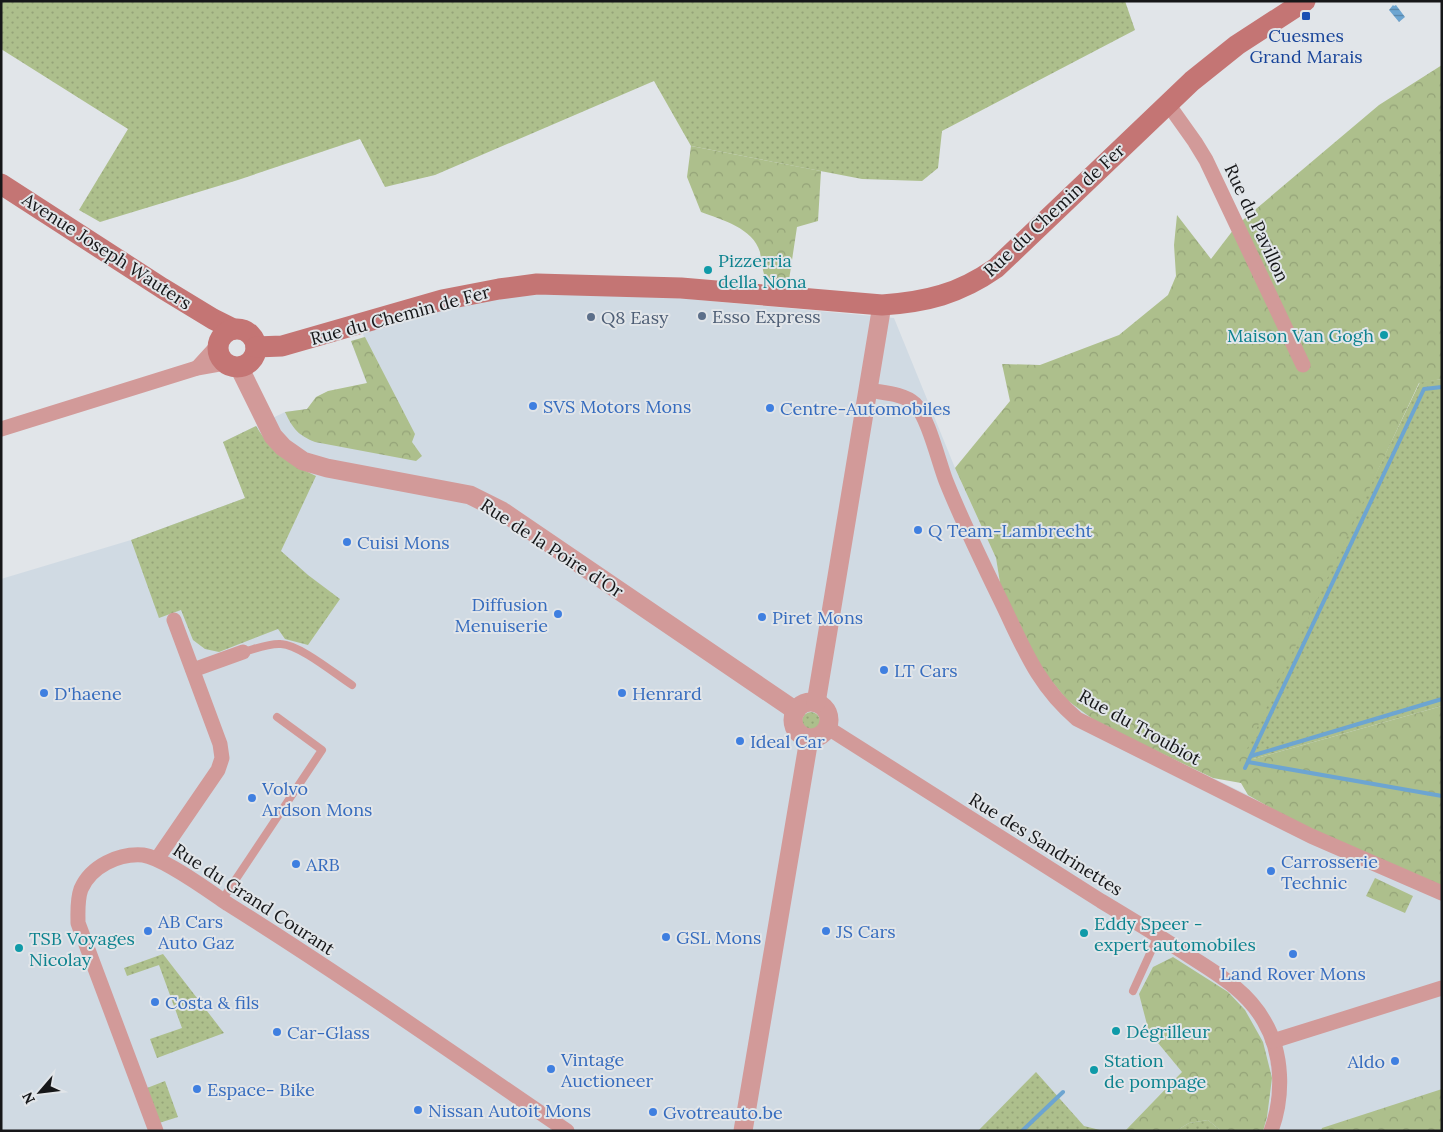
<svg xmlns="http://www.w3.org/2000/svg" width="1443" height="1132" viewBox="0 0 1443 1132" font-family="Lora,serif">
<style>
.built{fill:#d0dae3}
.grass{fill:url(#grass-dots)}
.forest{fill:url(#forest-crowns)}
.water{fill:url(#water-rules)}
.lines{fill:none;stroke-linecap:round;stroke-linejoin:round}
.stream{stroke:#6da5d1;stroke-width:4}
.service{stroke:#d29a99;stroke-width:8}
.minor{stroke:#d29a99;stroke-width:15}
.tertiary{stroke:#d29a99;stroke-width:19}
.secondary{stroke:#c47574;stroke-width:21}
.transit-dot{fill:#1a4fb4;stroke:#e1e5e9;stroke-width:2}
.culture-dot{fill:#0f9aa8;stroke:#e1e5e9;stroke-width:2}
.service-dot{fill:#5c6f8a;stroke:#e1e5e9;stroke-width:2}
.shop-dot{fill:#3f7fe0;stroke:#e1e5e9;stroke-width:2}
.labels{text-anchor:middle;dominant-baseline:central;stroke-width:4;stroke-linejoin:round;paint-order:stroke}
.transit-label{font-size:18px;fill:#164399;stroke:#e1e5e9}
.street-label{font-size:18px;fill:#161719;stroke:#e1e5e9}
.culture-label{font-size:18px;fill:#0d838f;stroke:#e1e5e9;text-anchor:start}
.service-label{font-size:18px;fill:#4e5e75;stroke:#e1e5e9;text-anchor:start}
.shop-label{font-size:18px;fill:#366cbe;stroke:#e1e5e9;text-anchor:start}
</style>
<defs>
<pattern id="grass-dots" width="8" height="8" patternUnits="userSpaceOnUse" patternTransform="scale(1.25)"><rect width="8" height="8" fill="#adbf8c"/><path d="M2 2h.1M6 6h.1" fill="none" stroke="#94a378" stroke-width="1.8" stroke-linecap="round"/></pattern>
<pattern id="forest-crowns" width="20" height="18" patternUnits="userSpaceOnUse" patternTransform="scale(1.25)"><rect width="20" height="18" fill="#adbf8c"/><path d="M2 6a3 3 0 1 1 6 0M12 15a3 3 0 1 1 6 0" fill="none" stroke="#94a378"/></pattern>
<pattern id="water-rules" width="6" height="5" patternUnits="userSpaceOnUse" patternTransform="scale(1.25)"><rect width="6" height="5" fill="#6da5d1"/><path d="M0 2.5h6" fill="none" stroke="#5985a9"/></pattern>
</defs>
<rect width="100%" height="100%" fill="#e1e5e9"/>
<path class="built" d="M547 294 677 298 894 318 955 468 996 558 1001 589 1147 746 1248 795 1309 830 1442 888V1131H1V579L131 540 245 498 223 442 285 412 307 409 367 384 351 341 364 337 362 331 445 309 503 298Z"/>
<g class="grass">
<path d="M1 1H1125L1135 30 942 131 938 168 922 181 862 179 691 146 654 81 435 175 385 187 360 139 238 180 100 222 79 210 128 129 1 49Z"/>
<path d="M1442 379V706L1253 759 1245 775 1238 737 1344 540 1420 382Z"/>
<path d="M256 426C274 455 285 461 316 476L281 551 308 575 340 599 308 645 285 639 278 629 219 652 205 649 193 640 181 610 159 618 131 540 245 498 223 442Z"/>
<circle cx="811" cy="721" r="9"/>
<path d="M163 954 224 1033 157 1058 150 1039 182 1028 159 965 127 976 124 968Z"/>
<path d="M1036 1072 1084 1126 1104 1131H978Z"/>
<path d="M165 1081 178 1117 159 1123 147 1088Z"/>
<path d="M1208 1120 1221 1131H1176L1189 1123Z"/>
</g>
<g class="forest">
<path d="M1442 65V379L1419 383 1247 749 1253 759 1442 706V888L1309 830 1248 795 1241 783 1213 778 1098 723 1067 700 1041 668 1001 589 996 558 955 468 1010 401 1002 364 1040 365 1119 335 1168 295 1176 276 1174 245 1177 215 1211 259 1237 225 1379 105Z"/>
<path d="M691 146 821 171 818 221 797 227 789 280 783 282H768C762 274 762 262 760 252 753 228 722 220 701 212L687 177Z"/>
<path d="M365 337 415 434 412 442 422 456 416 461 315 442C298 435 293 429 285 412L307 409 316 397 328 391 367 383 351 341Z"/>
<path d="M1375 878 1413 896 1405 913 1366 896Z"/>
<path d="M1173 957 1228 992 1245 1010 1263 1042 1272 1078 1267 1117 1263 1131H1221L1208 1120 1189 1123 1176 1131H1125L1182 1072 1149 1032 1139 994 1153 967Z"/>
<path d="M1442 1089V1131H1321L1322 1128Z"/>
</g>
<path class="water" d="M1393 5 1394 6 1396 5 1405 17 1399 22 1389 10Z"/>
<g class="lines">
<g class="stream">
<path d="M1251 756 1442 699"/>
<path d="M1248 762 1442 796"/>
<path d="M1245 768 1424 389 1442 387"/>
<path d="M1022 1131 1063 1092"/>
</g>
<g class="service">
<path d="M243 652C255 649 269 643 281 644 300 645 335 674 352 685"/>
<path d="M222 900 322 750 277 717"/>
<path d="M1133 991 1158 936"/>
</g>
<g class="minor">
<path d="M1168 104 1195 142 1206 160 1303 365"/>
<path d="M197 368 218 345"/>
<path d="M868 390C883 393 903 393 915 404 928 417 939 463 946 481 962 521 981 560 1000 599 1023 646 1036 684 1077 719L1311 836 1442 893"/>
<path d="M1 429 197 368 225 363"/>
<path d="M193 670 243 652"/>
<path d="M828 728C919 786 1010 843 1101 901 1131 919 1161 937 1191 957 1219 975 1247 991 1264 1021 1283 1053 1284 1096 1271 1131"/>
<path d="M157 859 218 770 222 758 220 744 174 620"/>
<path d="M1273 1041 1442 988"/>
<path d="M156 1131 78 923C78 911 77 900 81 889 91 866 119 853 143 855 164 858 209 891 228 904 343 976 454 1054 567 1131"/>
</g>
<g class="tertiary">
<path d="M239 367 273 436 283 447 303 461 327 468 470 495 502 511 796 711"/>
<circle cx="811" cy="720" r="18"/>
<path d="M816 703 882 305"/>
<path d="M743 1131 809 739"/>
</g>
<g class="secondary">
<path d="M1 184 162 288 213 319 233 329"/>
<circle cx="237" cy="348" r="19"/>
<path d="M256 347 282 346 442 300 499 289 537 284 681 288 882 305C926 302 959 294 996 268L1192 81 1237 45 1305 1"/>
</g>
</g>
<rect class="transit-dot" x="1301" y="11" width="10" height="10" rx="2.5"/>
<g class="culture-dot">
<circle cx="708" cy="270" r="5"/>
<circle cx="1384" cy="335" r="5"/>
<circle cx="1084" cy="933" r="5"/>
<circle cx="19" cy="948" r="5"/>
<circle cx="1116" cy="1031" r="5"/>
<circle cx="1094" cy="1070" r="5"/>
</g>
<g class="service-dot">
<circle cx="702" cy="316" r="5"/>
<circle cx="591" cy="317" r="5"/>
</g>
<g class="shop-dot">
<circle cx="533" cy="406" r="5"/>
<circle cx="770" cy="408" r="5"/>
<circle cx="918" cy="530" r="5"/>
<circle cx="347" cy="542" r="5"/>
<circle cx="558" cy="614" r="5"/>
<circle cx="762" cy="617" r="5"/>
<circle cx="884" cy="670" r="5"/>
<circle cx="44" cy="693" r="5"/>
<circle cx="622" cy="693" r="5"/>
<circle cx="740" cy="741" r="5"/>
<circle cx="252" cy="798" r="5"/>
<circle cx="296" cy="864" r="5"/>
<circle cx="1271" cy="871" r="5"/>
<circle cx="148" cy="931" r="5"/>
<circle cx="826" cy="931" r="5"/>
<circle cx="666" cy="937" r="5"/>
<circle cx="1293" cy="954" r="5"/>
<circle cx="155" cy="1002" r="5"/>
<circle cx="277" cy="1032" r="5"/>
<circle cx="1395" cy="1061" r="5"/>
<circle cx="551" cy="1069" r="5"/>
<circle cx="197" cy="1089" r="5"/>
<circle cx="418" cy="1110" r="5"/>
<circle cx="653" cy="1112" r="5"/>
</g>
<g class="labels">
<g class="transit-label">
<text x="1306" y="35">Cuesmes<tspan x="1306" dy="21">Grand Marais</tspan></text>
</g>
<g class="street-label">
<text transform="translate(1054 210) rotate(-43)">Rue du Chemin de Fer</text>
<text transform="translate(1257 223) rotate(65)">Rue du Pavillon</text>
<text transform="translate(107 251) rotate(33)">Avenue Joseph Wauters</text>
<text transform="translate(400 315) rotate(-15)">Rue du Chemin de Fer</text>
<text transform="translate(552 548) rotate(33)">Rue de la Poire d'Or</text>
<text transform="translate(1140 727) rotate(29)">Rue du Troubiot</text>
<text transform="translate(1046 844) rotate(32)">Rue des Sandrinettes</text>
<text transform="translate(254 899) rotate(33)">Rue du Grand Courant</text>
</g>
<g class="culture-label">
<text x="718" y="260">Pizzerria<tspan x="718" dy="21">della Nona</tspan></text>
<text x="1374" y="335" text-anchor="end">Maison Van Gogh</text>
<text x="1094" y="923">Eddy Speer -<tspan x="1094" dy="21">expert automobiles</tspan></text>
<text x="29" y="938">TSB Voyages<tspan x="29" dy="21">Nicolay</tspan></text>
<text x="1126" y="1031">Dégrilleur</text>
<text x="1104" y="1060">Station<tspan x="1104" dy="21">de pompage</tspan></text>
</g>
<g class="service-label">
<text x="712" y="316">Esso Express</text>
<text x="601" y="317">Q8 Easy</text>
</g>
<g class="shop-label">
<text x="543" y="406">SVS Motors Mons</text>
<text x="780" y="408">Centre-Automobiles</text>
<text x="928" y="530">Q Team-Lambrecht</text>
<text x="357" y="542">Cuisi Mons</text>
<text x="548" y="604" text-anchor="end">Diffusion<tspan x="548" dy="21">Menuiserie</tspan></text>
<text x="772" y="617">Piret Mons</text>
<text x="894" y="670">LT Cars</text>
<text x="54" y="693">D'haene</text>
<text x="632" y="693">Henrard</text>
<text x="750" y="741">Ideal Car</text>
<text x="262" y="788">Volvo<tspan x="262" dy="21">Ardson Mons</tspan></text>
<text x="1281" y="861">Carrosserie<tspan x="1281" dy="21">Technic</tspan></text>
<text x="306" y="864">ARB</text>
<text x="158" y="921">AB Cars<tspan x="158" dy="21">Auto Gaz</tspan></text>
<text x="836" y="931">JS Cars</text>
<text x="676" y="937">GSL Mons</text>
<text x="1293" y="973" text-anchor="middle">Land Rover Mons</text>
<text x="165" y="1002">Costa &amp; fils</text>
<text x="287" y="1032">Car-Glass</text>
<text x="561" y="1059">Vintage<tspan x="561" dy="21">Auctioneer</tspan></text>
<text x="1385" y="1061" text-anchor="end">Aldo</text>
<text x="207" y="1089">Espace- Bike</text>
<text x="428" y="1110">Nissan Autoit Mons</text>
<text x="663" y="1112">Gvotreauto.be</text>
</g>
</g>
<rect width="1443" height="1132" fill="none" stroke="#161719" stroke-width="5"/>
<g transform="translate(40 1092) rotate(242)" stroke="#e1e5e9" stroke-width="4" paint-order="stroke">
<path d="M0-4L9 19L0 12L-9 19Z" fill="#161719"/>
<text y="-8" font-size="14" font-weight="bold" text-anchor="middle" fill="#161719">N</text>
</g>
</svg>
